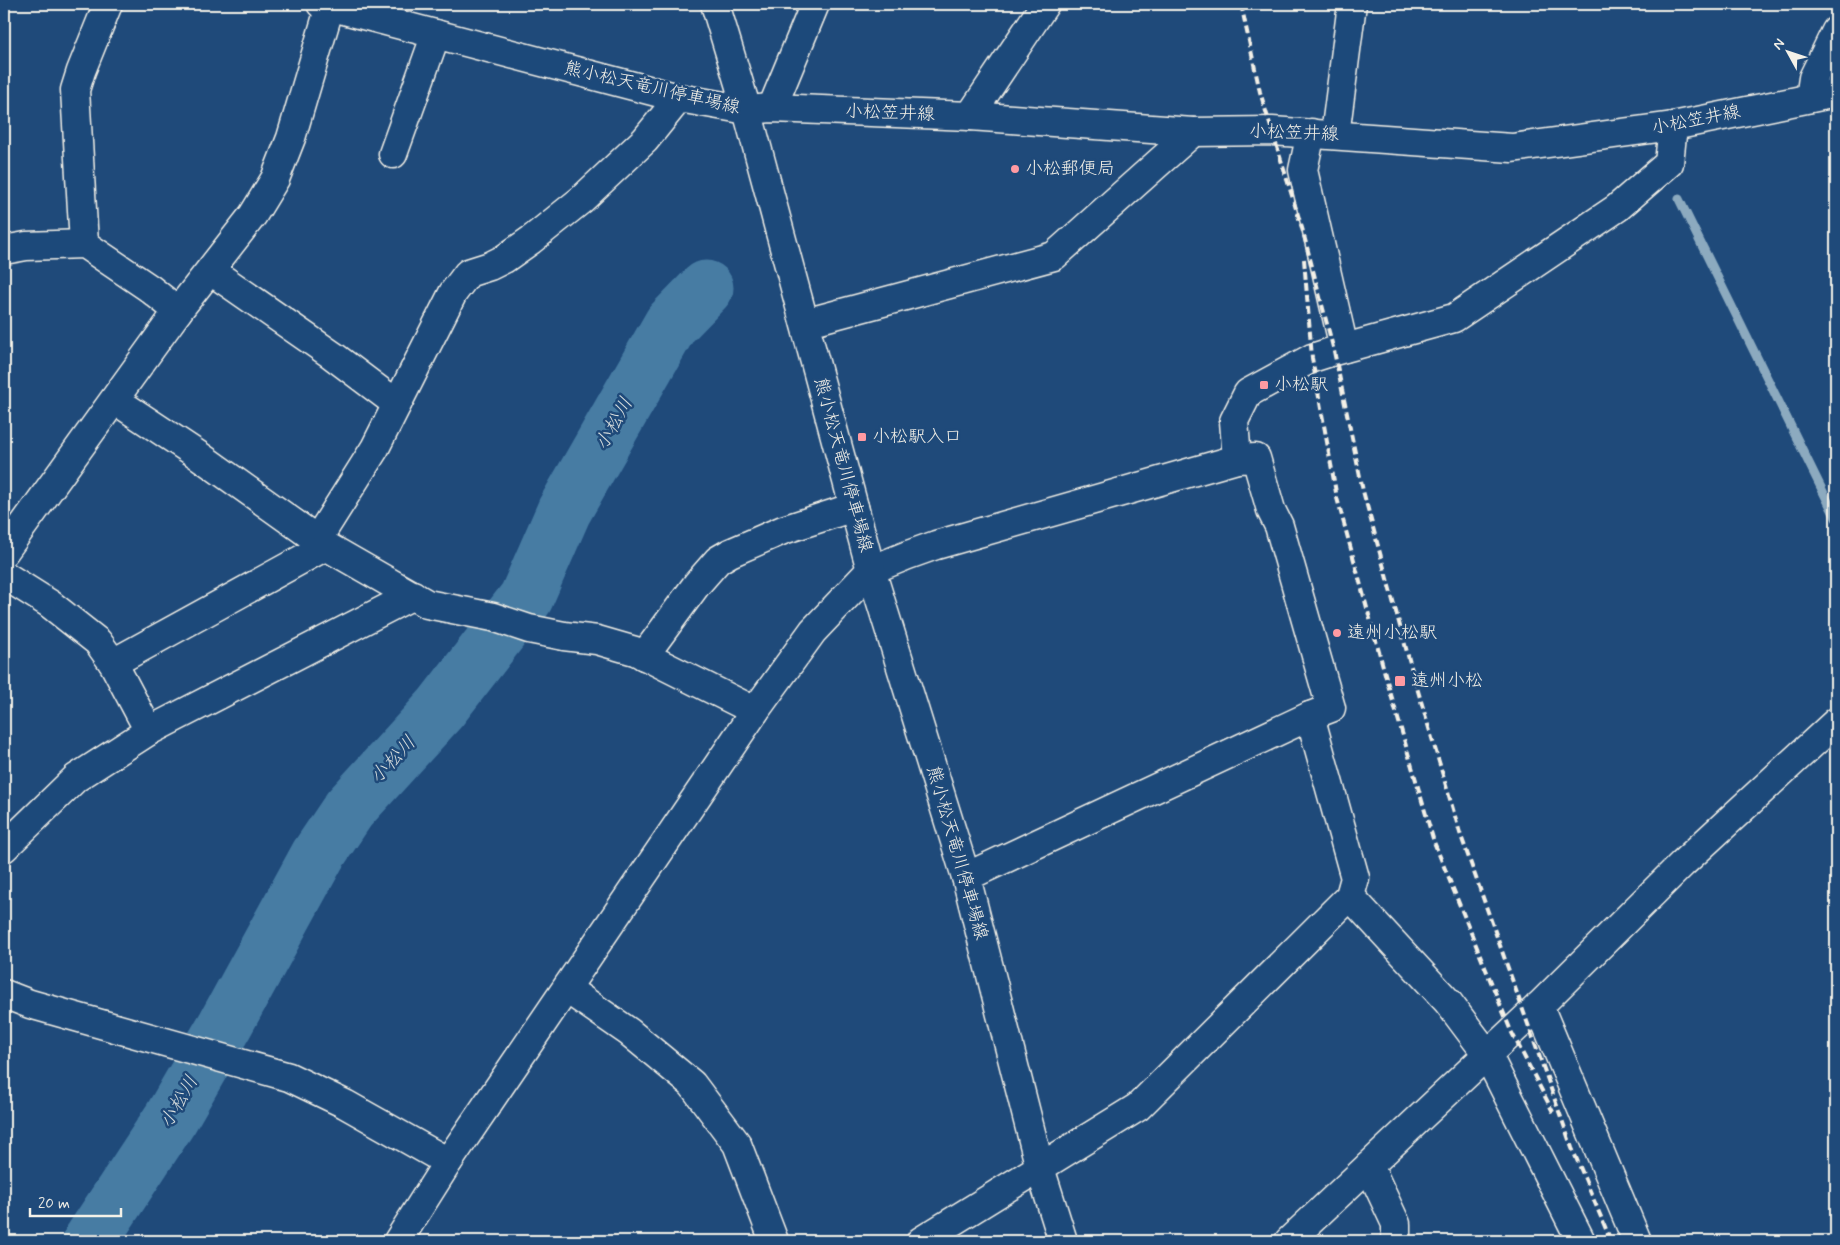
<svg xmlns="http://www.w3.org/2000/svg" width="1840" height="1245" viewBox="0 0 1840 1245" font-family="Mynerve,'Klee One',sans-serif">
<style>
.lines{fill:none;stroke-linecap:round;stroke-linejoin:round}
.stream{stroke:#8caabf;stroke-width:9}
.river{stroke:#467ba3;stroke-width:55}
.street-casing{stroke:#f4f1e8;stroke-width:31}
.secondary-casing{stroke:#f4f1e8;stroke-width:31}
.street{stroke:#1f4a7a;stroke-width:28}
.secondary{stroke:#1f4a7a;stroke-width:28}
.rail{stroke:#f4f1e8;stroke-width:4;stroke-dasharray:8 4;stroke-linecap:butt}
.poi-dot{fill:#ff9aa2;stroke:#1f4a7a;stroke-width:2}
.labels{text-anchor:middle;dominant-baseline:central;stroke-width:5;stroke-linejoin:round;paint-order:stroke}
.street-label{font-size:18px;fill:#f4f1e8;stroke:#1f4a7a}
.poi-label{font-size:18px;fill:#f4f1e8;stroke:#1f4a7a;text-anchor:start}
.water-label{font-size:19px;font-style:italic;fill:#dadfde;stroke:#1f4a7a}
</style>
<rect width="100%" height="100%" fill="#1f4a7a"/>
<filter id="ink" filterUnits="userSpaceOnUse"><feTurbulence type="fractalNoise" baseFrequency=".02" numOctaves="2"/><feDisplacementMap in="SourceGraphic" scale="10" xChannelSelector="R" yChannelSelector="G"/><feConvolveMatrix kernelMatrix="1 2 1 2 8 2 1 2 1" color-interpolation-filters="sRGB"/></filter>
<g filter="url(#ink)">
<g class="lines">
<path class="stream" d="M1679 199 1836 518"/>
<path class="river" d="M90 1241 171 1118 225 1025 318 855 349 809 441 708 526 598 564 511 671 324 706 288"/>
<g class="street-casing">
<g id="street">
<path d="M1810 98 1813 78 1836 31"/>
<path d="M772 108 815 4"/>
<path d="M970 116 1045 4"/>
<path d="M1311 133 1303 170 1344 348"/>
<path d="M1335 135 1352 4"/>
<path d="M393 154 436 34"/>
<path d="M84 244 75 90 81 71 108 4"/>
<path d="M4 250 26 246 84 244 149 288 178 311"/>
<path d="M211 271 332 355 397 404"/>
<path d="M805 323 1054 256 1193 132"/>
<path d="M115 400 201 457 326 546 427 604 493 617 529 629 564 636 597 640 635 651 755 711"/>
<path d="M1237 459 1234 421 1248 393 1312 358 1334 351 1454 318 1617 208 1669 163 1673 126"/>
<path d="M317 540 375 448 453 293 468 273 490 266 504 259 531 240 581 200 645 140 679 98"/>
<path d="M4 552 178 311 253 215 275 179 291 138 330 6"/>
<path d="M4 575 50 604 98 642 113 663 149 731"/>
<path d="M644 656 697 584 718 560 730 553 783 530 854 507"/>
<path d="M113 663 326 546"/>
<path d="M4 848 76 778 149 731 413 595"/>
<path d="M1350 896 1448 1002 1487 1054 1581 1241"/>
<path d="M567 989 629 1032 692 1084 737 1144 774 1241"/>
<path d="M4 994 30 1004 289 1077 345 1104 448 1162"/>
<path d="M1539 1006 1637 1241"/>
<path d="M1369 1166 1396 1224V1241"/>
<path d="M398 1241 448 1162 755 711 813 631 871 570 908 555 936 545 1237 459 1256 458 1271 510 1279 526 1331 708 1310 716 966 877"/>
<path d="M921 1241 1138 1107 1350 896 1355 878 1310 716"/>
</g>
</g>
<g class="secondary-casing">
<g id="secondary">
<path d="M321 4 679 98 747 110 772 108 970 116 1193 132 1272 131 1512 148 1673 126 1836 93"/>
<path d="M715 4 747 110 871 570 966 877 1040 1168 1063 1241"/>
<path d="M1289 1241 1539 1006 1682 864 1836 722"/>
</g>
</g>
<use href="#street" class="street"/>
<use href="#secondary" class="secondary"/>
<g class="rail">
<path d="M1241 4 1260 92 1302 228 1334 351 1363 491 1413 674 1460 833 1572 1148 1611 1241"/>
<path d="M1304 259 1312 358 1337 498 1387 681 1434 842 1511 1031 1553 1112"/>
</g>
</g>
</g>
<g class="poi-dot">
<circle cx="1015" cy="169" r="5"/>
<rect x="1259" y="380" width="10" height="10" rx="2.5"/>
<rect x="857" y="432" width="10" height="10" rx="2.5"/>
<circle cx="1337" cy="633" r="5"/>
<rect x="1394" y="675" width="12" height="12" rx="2.5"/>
</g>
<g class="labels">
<g class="street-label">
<text transform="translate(652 88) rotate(13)">熊小松天竜川停車場線</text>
<text transform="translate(890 113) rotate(2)">小松笠井線</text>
<text transform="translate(1696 120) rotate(-11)">小松笠井線</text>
<text transform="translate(1294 133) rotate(2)">小松笠井線</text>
<text transform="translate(843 465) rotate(75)">熊小松天竜川停車場線</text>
<text transform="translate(957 853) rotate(74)">熊小松天竜川停車場線</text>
</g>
<g class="poi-label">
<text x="1025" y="169">小松郵便局</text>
<text x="1274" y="385">小松駅</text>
<text x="872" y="437">小松駅入口</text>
<text x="1347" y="633">遠州小松駅</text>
<text x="1411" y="681">遠州小松</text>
</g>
<g class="water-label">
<text transform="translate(614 424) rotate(-61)">小松川</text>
<text transform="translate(393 760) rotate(-47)">小松川</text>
<text transform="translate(179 1102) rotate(-60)">小松川</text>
</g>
</g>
<rect width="1840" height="1245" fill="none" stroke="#1f4a7a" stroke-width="20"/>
<rect x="10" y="10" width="1820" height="1225" fill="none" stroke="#f4f1e8" stroke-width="2" filter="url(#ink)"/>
<g transform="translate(1788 52) rotate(310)" stroke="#1f4a7a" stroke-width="4" paint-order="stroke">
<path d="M0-4L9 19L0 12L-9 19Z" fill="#f4f1e8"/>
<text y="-8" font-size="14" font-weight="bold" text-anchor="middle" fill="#f4f1e8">N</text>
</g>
<path d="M30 1208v8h91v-8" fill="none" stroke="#f4f1e8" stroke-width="2.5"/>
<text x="38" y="1208" font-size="15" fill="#f4f1e8" stroke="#1f4a7a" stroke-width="4" paint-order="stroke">20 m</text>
</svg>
